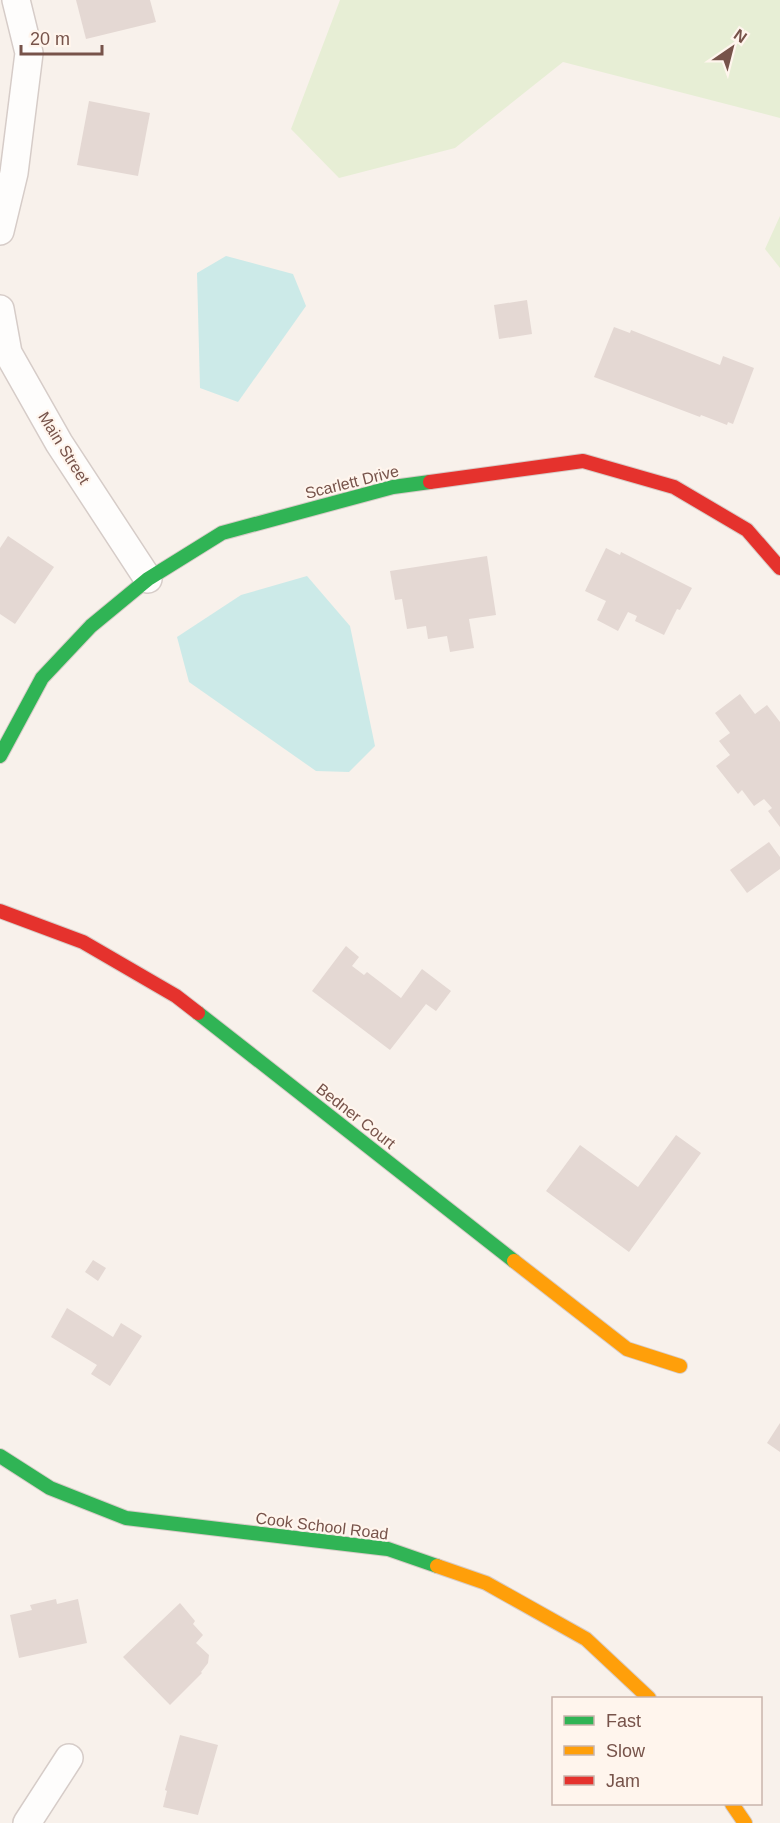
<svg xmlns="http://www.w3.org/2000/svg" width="780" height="1823" viewBox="0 0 780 1823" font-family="Arial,sans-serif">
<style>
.green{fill:#e7eed5}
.water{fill:#cceae8}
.building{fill:#e4d8d3}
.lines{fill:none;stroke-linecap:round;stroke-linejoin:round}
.street-casing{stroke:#d6ccc8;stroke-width:30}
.fast-casing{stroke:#d7ccc7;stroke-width:16}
.slow-casing{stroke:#d7ccc7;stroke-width:16}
.jam-casing{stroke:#d7ccc7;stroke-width:16}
.street{stroke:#fefdfc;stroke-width:27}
.fast{stroke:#30b455;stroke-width:14}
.slow{stroke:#ff9f0a;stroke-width:14}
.jam{stroke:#e5322d;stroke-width:14}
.labels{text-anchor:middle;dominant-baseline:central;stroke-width:4.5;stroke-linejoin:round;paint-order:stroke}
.street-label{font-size:16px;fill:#77534a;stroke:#fff5ed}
</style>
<rect width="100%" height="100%" fill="#f8f1eb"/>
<g class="green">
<path d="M340 0H780V118L563 62 455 148 339 178 291 129Z"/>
<path d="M780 216V268L765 249Z"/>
</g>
<g class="water">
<path d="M226 256 293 274 306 306 238 402 200 388 197 273Z"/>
<path d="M307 576 350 626 375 746 349 772 316 771 189 682 177 637 241 595Z"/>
</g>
<g class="building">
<path d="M76 0H150L156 22 86 39Z"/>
<path d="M89 101 150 113 138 176 77 165Z"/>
<path d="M527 300 532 334 499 339 494 305Z"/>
<path d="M614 327 630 333 631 330 720 365 723 356 754 368 733 424 728 422 727 425 701 415 700 417 594 377Z"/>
<path d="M8 536 54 567 15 624 0 614V548Z"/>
<path d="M606 548 620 555 621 552 692 588 680 610 677 609 664 635 635 621 637 616 628 612 618 631 597 620 606 601 585 591Z"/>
<path d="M487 556 496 615 469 619 474 648 450 652 447 636 428 639 426 626 407 629 402 599 395 600 390 571Z"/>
<path d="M740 694 755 714 767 705 780 722V827L768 811 772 808 764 799 754 806 742 790 738 794 716 766 730 755 719 741 730 733 715 713Z"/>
<path d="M769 842 780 857V869L747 893 730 870Z"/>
<path d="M346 946 359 957 352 966 364 975 367 972 401 998 422 969 451 991 436 1011 426 1004 390 1050 312 991Z"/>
<path d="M676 1135 701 1153 629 1252 546 1191 580 1145 638 1187Z"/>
<path d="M93 1260 106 1268 98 1281 85 1272Z"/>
<path d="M67 1308 113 1337 121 1323 142 1336 110 1386 91 1374 97 1365 51 1337Z"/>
<path d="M780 1423V1452L767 1443Z"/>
<path d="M56 1599 57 1604 78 1599 87 1643 19 1658 10 1615 32 1610 30 1605Z"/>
<path d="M180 1603 195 1621 193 1624 203 1635 196 1643 209 1655 208 1663 201 1672 202 1673 170 1705 123 1657Z"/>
<path d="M180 1735 218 1745 198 1815 163 1807 167 1791 165 1790Z"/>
</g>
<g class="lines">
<g class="street-casing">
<g id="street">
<path d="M0 231 14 173 29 53 16 0"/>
<path d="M0 309 8 353 59 443 148 579"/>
<path d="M27 1823 69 1758"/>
</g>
</g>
<g class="fast-casing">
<g id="fast">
<path d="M0 756 42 678 91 626 148 579 222 533 393 487 430 482"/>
<path d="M198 1013 514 1261"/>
<path d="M0 1456 50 1488 126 1518 388 1549 437 1566"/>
</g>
</g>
<g class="slow-casing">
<g id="slow">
<path d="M514 1261 627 1349 680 1366"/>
<path d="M437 1566 486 1583 586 1639 649 1698"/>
<path d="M732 1804 745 1823"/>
</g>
</g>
<g class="jam-casing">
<g id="jam">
<path d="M430 482 583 461 674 487 747 530 780 568"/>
<path d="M0 911 83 942 176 996 198 1013"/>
</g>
</g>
<use href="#street" class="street"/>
<use href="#fast" class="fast"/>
<use href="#slow" class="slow"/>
<use href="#jam" class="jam"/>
</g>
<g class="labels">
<g class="street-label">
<text transform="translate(64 448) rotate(58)">Main Street</text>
<text transform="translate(352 482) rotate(-14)">Scarlett Drive</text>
<text transform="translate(356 1116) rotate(38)">Bedner Court</text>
<text transform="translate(322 1526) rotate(7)">Cook School Road</text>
</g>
</g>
<rect x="552" y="1697" width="210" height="108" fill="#fff5ed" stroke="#c9b4ac" stroke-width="1.5"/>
<rect x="564" y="1716" width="30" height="9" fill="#30b455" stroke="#c9b4ac" stroke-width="1.5"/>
<text x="606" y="1727" font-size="18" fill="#77534a">Fast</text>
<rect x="564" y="1746" width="30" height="9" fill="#ff9f0a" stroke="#c9b4ac" stroke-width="1.5"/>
<text x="606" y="1757" font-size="18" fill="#77534a">Slow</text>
<rect x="564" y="1776" width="30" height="9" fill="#e5322d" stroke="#c9b4ac" stroke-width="1.5"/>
<text x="606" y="1787" font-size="18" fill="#77534a">Jam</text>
<g transform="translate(732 48) rotate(35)" stroke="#fff5ed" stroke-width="4.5" paint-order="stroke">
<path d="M0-4.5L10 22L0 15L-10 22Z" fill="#77534a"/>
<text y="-9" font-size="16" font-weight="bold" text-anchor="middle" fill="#77534a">N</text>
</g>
<path d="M21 45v9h81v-9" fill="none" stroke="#77534a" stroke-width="3"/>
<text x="30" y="45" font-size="18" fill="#77534a" stroke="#fff5ed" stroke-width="4.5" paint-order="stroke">20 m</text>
</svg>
